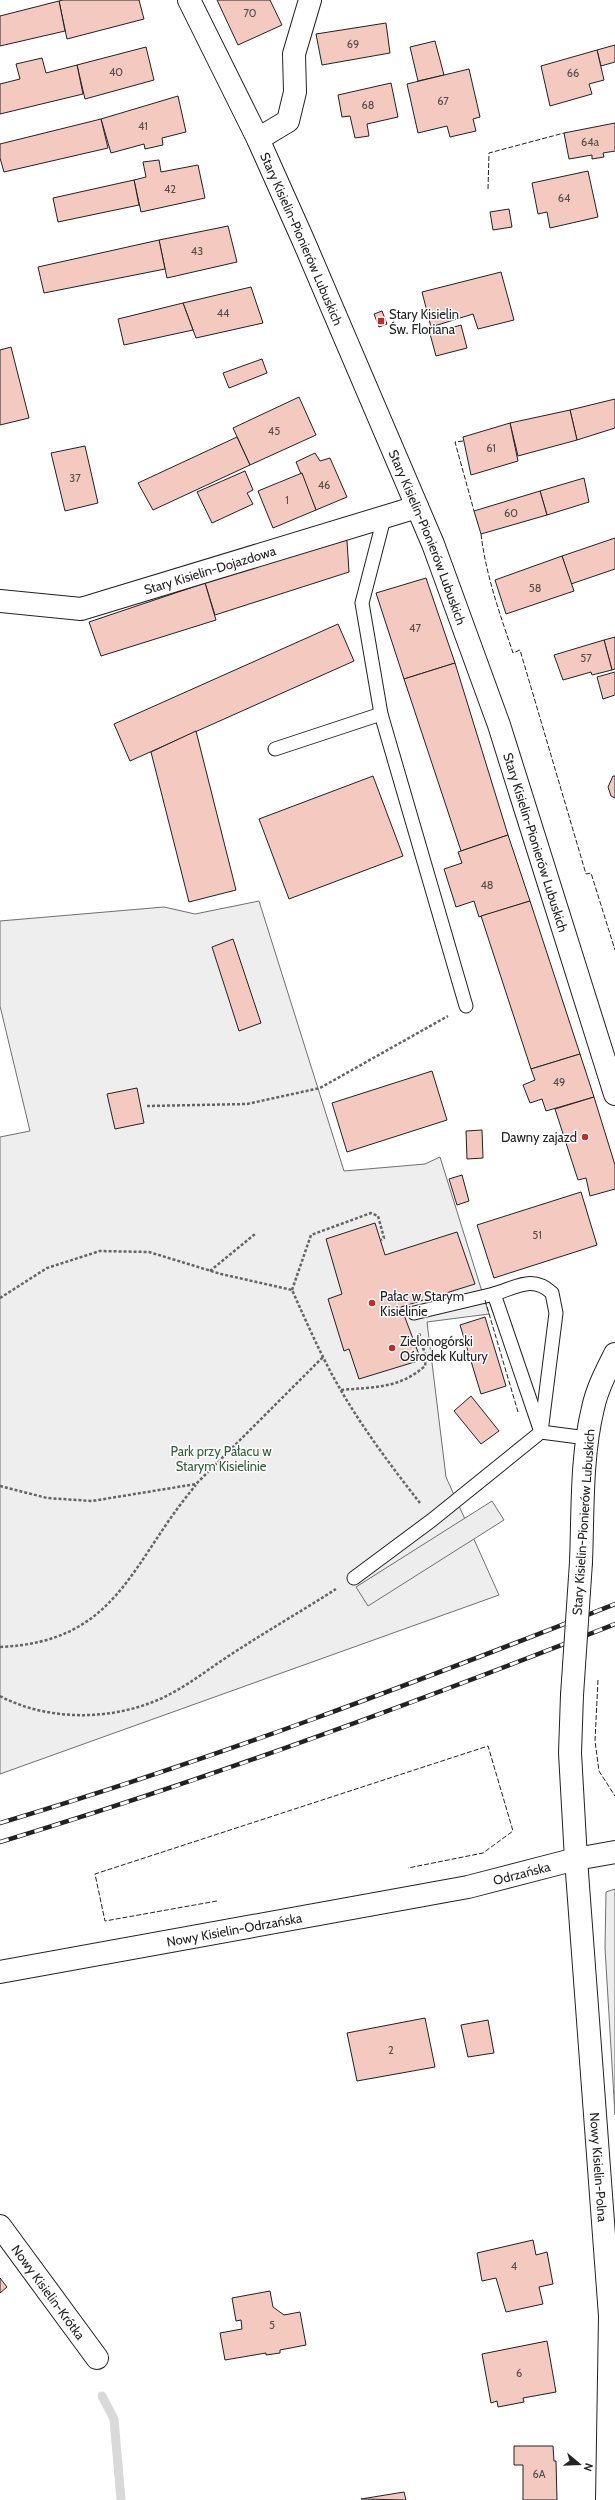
<svg xmlns="http://www.w3.org/2000/svg" width="615" height="2500" viewBox="0 0 615 2500" font-family="Cabin,sans-serif">
<style>
.green{fill:#eee;stroke:#6f6f6f}
.parking{fill:#ededed;stroke:#6f6f6f}
.lines{fill:none;stroke-linecap:round;stroke-linejoin:round}
.stream{stroke:#d9d9d9;stroke-width:9}
.building{fill:#f3c9c0;stroke:#222}
.service-casing{stroke:#222;stroke-width:15}
.minor-casing{stroke:#222;stroke-width:24}
.tertiary-casing{stroke:#222;stroke-width:24}
.path{stroke:#646464;stroke-width:2.5;stroke-dasharray:3 2;stroke-linecap:butt}
.service{stroke:#fff;stroke-width:13}
.minor{stroke:#fff;stroke-width:22}
.tertiary{stroke:#fff;stroke-width:22}
.rail-casing{stroke:#222;stroke-width:4.5}
.rail{stroke:#fff;stroke-width:3;stroke-dasharray:9;stroke-linecap:butt}
.tertiary-bridge-casing{stroke:#222;stroke-width:24;stroke-linecap:butt}
.tertiary-bridge{stroke:#fff;stroke-width:22}
.fence{stroke:#222;stroke-width:1;stroke-dasharray:5 2;stroke-linecap:butt}
.poi-dot{fill:#c62828;stroke:#fff;stroke-width:1.5}
.labels{text-anchor:middle;dominant-baseline:central;stroke-width:3;stroke-linejoin:round;paint-order:stroke}
.number-label{font-size:11px;fill:#564c4a}
.street-label{font-size:13px;fill:#222;stroke:#fff}
.poi-label{font-size:13px;fill:#222;stroke:#fff;text-anchor:start}
.park-label{font-size:13px;fill:#2f5e38;stroke:#fff}
</style>
<rect width="100%" height="100%" fill="#fff"/>
<g class="green">
<path d="M259 901 344 1171 425 1164 440 1157 489 1314 427 1322 446 1477 499 1595 0 1774V1137L30 1131 0 1006V921L164 907 195 914Z"/>
<path d="M615 1889V2115L605 1948 606 1892Z"/>
</g>
<path class="parking" d="M492 1501 504 1520 368 1606 356 1587Z"/>
<g class="lines">
<path class="stream" d="M102 2396 114 2419 121 2500"/>
</g>
<g class="building">
<path d="M63 0H139L144 19 67 39 59 1Z"/>
<path d="M217 0H270L282 25 238 45Z"/>
<path d="M59 1 65 31 0 46V16Z"/>
<path d="M386 23 390 53 322 65 316 34Z"/>
<path d="M435 41 444 75 418 81 410 47Z"/>
<path d="M615 45V62L601 66 597 50Z"/>
<path d="M146 47 154 80 85 99 77 65Z"/>
<path d="M597 50 604 80 589 84 592 94 550 106 541 66Z"/>
<path d="M42 58 46 73 77 65 83 94 0 114V84L20 79 16 64Z"/>
<path d="M469 69 480 117 473 119 476 131 450 137 447 126 418 133 407 84Z"/>
<path d="M391 83 398 117 367 124 369 136 355 138 350 116 342 117 338 95Z"/>
<path d="M178 96 186 132 162 138 163 145 145 149 144 144 111 153 101 119Z"/>
<path d="M101 119 108 148 4 172 0 158V144Z"/>
<path d="M615 123V151L603 153 604 157 592 159V155L569 159 564 133Z"/>
<path d="M159 160 161 172 198 165 205 198 141 212 134 180 146 177 143 162Z"/>
<path d="M588 171 598 217 550 228 547 212 538 214 532 183Z"/>
<path d="M134 180 139 205 58 222 53 198Z"/>
<path d="M509 209 512 227 493 230 490 212Z"/>
<path d="M228 226 237 262 167 278 159 240Z"/>
<path d="M159 240 165 269 44 293 38 267Z"/>
<path d="M501 272 514 320 478 329 473 314 431 327 422 292Z"/>
<path d="M251 287 263 323 196 338 183 303Z"/>
<path d="M183 303 193 330 124 345 118 319Z"/>
<path d="M382 311 387 324 379 327 374 314Z"/>
<path d="M461 325 467 348 436 356 430 334Z"/>
<path d="M11 347 29 418 0 425V350Z"/>
<path d="M262 359 267 373 229 388 223 373Z"/>
<path d="M299 397 316 435 250 465 233 428Z"/>
<path d="M615 399V428L577 440 570 410Z"/>
<path d="M570 410 577 440 518 456 510 423Z"/>
<path d="M510 423 518 461 471 475 463 437Z"/>
<path d="M237 437 250 465 153 510 138 483Z"/>
<path d="M85 446 98 503 65 511 51 453Z"/>
<path d="M315 453 320 461 330 458 347 497 316 510 296 462Z"/>
<path d="M245 471 253 490 247 493 253 504 212 523 197 492Z"/>
<path d="M302 473 316 510 273 528 258 491Z"/>
<path d="M584 478 589 502 547 515 540 491Z"/>
<path d="M540 491 547 515 481 534 474 511Z"/>
<path d="M340 538 347 541 349 572 215 615 205 583Z"/>
<path d="M615 538V569L571 584 562 556Z"/>
<path d="M562 556 574 591 506 614 495 580Z"/>
<path d="M426 578 455 663 404 679 376 593Z"/>
<path d="M205 583 216 620 101 656 89 622Z"/>
<path d="M338 624 354 661 130 761 114 724Z"/>
<path d="M615 637V669L612 670 604 640Z"/>
<path d="M604 640 612 670 592 675 591 672 563 680 554 655Z"/>
<path d="M455 663 508 835 461 851 404 679Z"/>
<path d="M615 672V695L603 699 597 677Z"/>
<path d="M196 731 236 890 189 902 151 752Z"/>
<path d="M373 776 403 856 289 899 259 819Z"/>
<path d="M613 776H615V798L611 796 608 787Z"/>
<path d="M508 835 530 901 479 917 474 901 456 907 444 869 462 863 458 852Z"/>
<path d="M530 901 580 1054 531 1069 481 916Z"/>
<path d="M233 939 261 1023 239 1031 212 947Z"/>
<path d="M580 1054 594 1097 546 1111 542 1099 530 1103 523 1085 535 1080 531 1069Z"/>
<path d="M432 1071 447 1120 347 1152 332 1103Z"/>
<path d="M137 1088 144 1123 115 1129 107 1094Z"/>
<path d="M594 1097 615 1165V1189L590 1196 586 1178 578 1180 555 1109Z"/>
<path d="M482 1130 483 1158 467 1159 466 1131Z"/>
<path d="M462 1175 469 1201 457 1205 449 1179Z"/>
<path d="M581 1192 597 1245 494 1278 477 1225Z"/>
<path d="M375 1223 385 1255 457 1232 475 1284 401 1307 421 1360 359 1379 349 1349 344 1351 328 1299 342 1294 326 1239Z"/>
<path d="M485 1317 506 1386 481 1394 460 1325Z"/>
<path d="M471 1396 499 1431 481 1444 454 1411Z"/>
<path d="M425 2018 435 2067 357 2081 347 2033Z"/>
<path d="M488 2020 494 2053 468 2057 461 2025Z"/>
<path d="M533 2240 536 2255 547 2252 553 2284 539 2287 543 2304 506 2312 496 2278 482 2281 477 2253Z"/>
<path d="M0 2278 7 2287 0 2293Z"/>
<path d="M270 2291 273 2307 284 2315 300 2312 306 2345 280 2350V2353L266 2355V2353L225 2360 220 2333 242 2329 241 2320 236 2321 232 2298Z"/>
<path d="M547 2341 556 2392 523 2398 524 2402 498 2407 497 2401 491 2403 482 2354Z"/>
<path d="M514 2446H553L554 2461H556L557 2500H523V2465H514Z"/>
<path d="M404 2492 406 2500 361 2499Z"/>
</g>
<g class="lines">
<g class="service-casing">
<g id="service">
<path d="M384 518 362 603 381 714 466 1006"/>
<path d="M275 749 381 714"/>
<path d="M414 1313 494 1294 541 1432 587 1438"/>
<path d="M354 1578 432 1520 541 1432 556 1313 552 1293C533 1275 517 1287 494 1294"/>
</g>
</g>
<g class="minor-casing">
<g id="minor">
<path d="M258 139 288 121 295 92 294 54 310 0"/>
<path id="s1" d="M0 601 81 609 417 507"/>
<path id="s2" d="M576 1859 610 2316 607 2500"/>
<path id="s3" d="M0 2226 97 2358"/>
</g>
</g>
<g class="tertiary-casing">
<g id="tertiary">
<path id="s4" d="M189 0 258 139 304 242 433 544 499 725 615 1094"/>
<path d="M581 1562C583 1511 581 1457 593 1408 597 1389 606 1372 615 1354"/>
<path d="M572 1695 570 1753 576 1859"/>
<path id="s5" d="M0 1972 468 1887 576 1859 615 1852"/>
</g>
</g>
<g class="path">
<path d="M147 1106 247 1104 320 1088 448 1016"/>
<path d="M210 1271 255 1234"/>
<path d="M292 1290 311 1235 371 1213 378 1216 384 1238 381 1240"/>
<path d="M0 1298 47 1268 100 1251 149 1252 221 1274 292 1290C302 1312 312 1335 323 1357 349 1410 384 1457 420 1503"/>
<path d="M341 1390C373 1387 399 1389 425 1366L426 1358 419 1333"/>
<path d="M0 1486 47 1498 92 1501 196 1484 323 1357"/>
<path d="M0 1647C119 1642 131 1561 196 1485"/>
<path d="M0 1696C51 1723 121 1721 172 1693 196 1680 218 1662 241 1648 272 1628 305 1609 336 1589"/>
</g>
<use href="#service" class="service"/>
<use href="#minor" class="minor"/>
<use href="#tertiary" class="tertiary"/>
<g class="rail-casing">
<g id="rail">
<path d="M0 1823C209 1761 412 1684 615 1604"/>
<path d="M0 1842C209 1779 412 1704 615 1624"/>
</g>
</g>
<use href="#rail" class="rail"/>
<g class="tertiary-bridge-casing">
<path id="tertiary-bridge" d="M572 1695 581 1562"/>
</g>
<use href="#tertiary-bridge" class="tertiary-bridge"/>
<g class="fence">
<path d="M488 189 489 153 564 133"/>
<path d="M463 441 455 442 474 511"/>
<path d="M481 534C486 576 500 614 513 653L520 650 586 874 591 873 615 950"/>
<path d="M485 1300 518 1412"/>
<path d="M598 1680 595 1741 599 1771 615 1796"/>
<path d="M217 1901 105 1921 95 1874 488 1746 513 1831 483 1853 408 1868"/>
</g>
</g>
<g class="poi-dot">
<rect x="377" y="317" width="8" height="8" rx="2"/>
<circle cx="585" cy="1137" r="4"/>
<circle cx="372" cy="1303" r="4"/>
<circle cx="392" cy="1348" r="4"/>
</g>
<g class="labels">
<g class="number-label">
<text x="250" y="13">70</text>
<text x="353" y="44">69</text>
<text x="116" y="72">40</text>
<text x="573" y="73">66</text>
<text x="443" y="101">67</text>
<text x="368" y="105">68</text>
<text x="143" y="126">41</text>
<text x="590" y="142">64a</text>
<text x="170" y="189">42</text>
<text x="564" y="198">64</text>
<text x="197" y="251">43</text>
<text x="223" y="313">44</text>
<text x="274" y="431">45</text>
<text x="491" y="448">61</text>
<text x="75" y="478">37</text>
<text x="324" y="485">46</text>
<text x="287" y="500">1</text>
<text x="511" y="513">60</text>
<text x="535" y="588">58</text>
<text x="415" y="628">47</text>
<text x="586" y="658">57</text>
<text x="487" y="885">48</text>
<text x="559" y="1082">49</text>
<text x="537" y="1235">51</text>
<text x="391" y="2050">2</text>
<text x="514" y="2266">4</text>
<text x="272" y="2325">5</text>
<text x="519" y="2373">6</text>
<text x="539" y="2474">6A</text>
</g>
<g class="street-label">
<text stroke="none"><textPath href="#s4" startOffset="264">Stary Kisielin-Pionierów Lubuskich</textPath></text>
<text stroke="none"><textPath href="#s4" startOffset="588">Stary Kisielin-Pionierów Lubuskich</textPath></text>
<text stroke="none"><textPath href="#s1" startOffset="216">Stary Kisielin-Dojazdowa</textPath></text>
<text stroke="none"><textPath href="#s4" startOffset="912">Stary Kisielin-Pionierów Lubuskich</textPath></text>
<text transform="translate(583 1522) rotate(-86)">Stary Kisielin-Pionierów Lubuskich</text>
<text stroke="none"><textPath href="#s5" startOffset="531">Odrzańska</textPath></text>
<text stroke="none"><textPath href="#s5" startOffset="238">Nowy Kisielin-Odrzańska</textPath></text>
<text stroke="none"><textPath href="#s2" startOffset="309">Nowy Kisielin-Polna</textPath></text>
<text stroke="none"><textPath href="#s3" startOffset="82">Nowy Kisielin-Krótka</textPath></text>
</g>
<g class="poi-label">
<text x="389" y="314">Stary Kisielin<tspan x="389" dy="15">Św. Floriana</tspan></text>
<text x="577" y="1137" text-anchor="end">Dawny zajazd</text>
<text x="380" y="1296">Pałac w Starym<tspan x="380" dy="15">Kisielinie</tspan></text>
<text x="400" y="1341">Zielonogórski<tspan x="400" dy="15">Ośrodek Kultury</tspan></text>
</g>
<g class="park-label">
<text x="221" y="1451">Park przy Pałacu w<tspan x="221" dy="15">Starym Kisielinie</tspan></text>
</g>
</g>
<g transform="translate(579 2464) rotate(109)" stroke="#ffffff" stroke-width="3" paint-order="stroke">
<path d="M0-3L7 15L0 10L-7 15Z" fill="#222222"/>
<text y="-6" font-size="11" font-weight="bold" text-anchor="middle" fill="#222222">N</text>
</g>
</svg>
